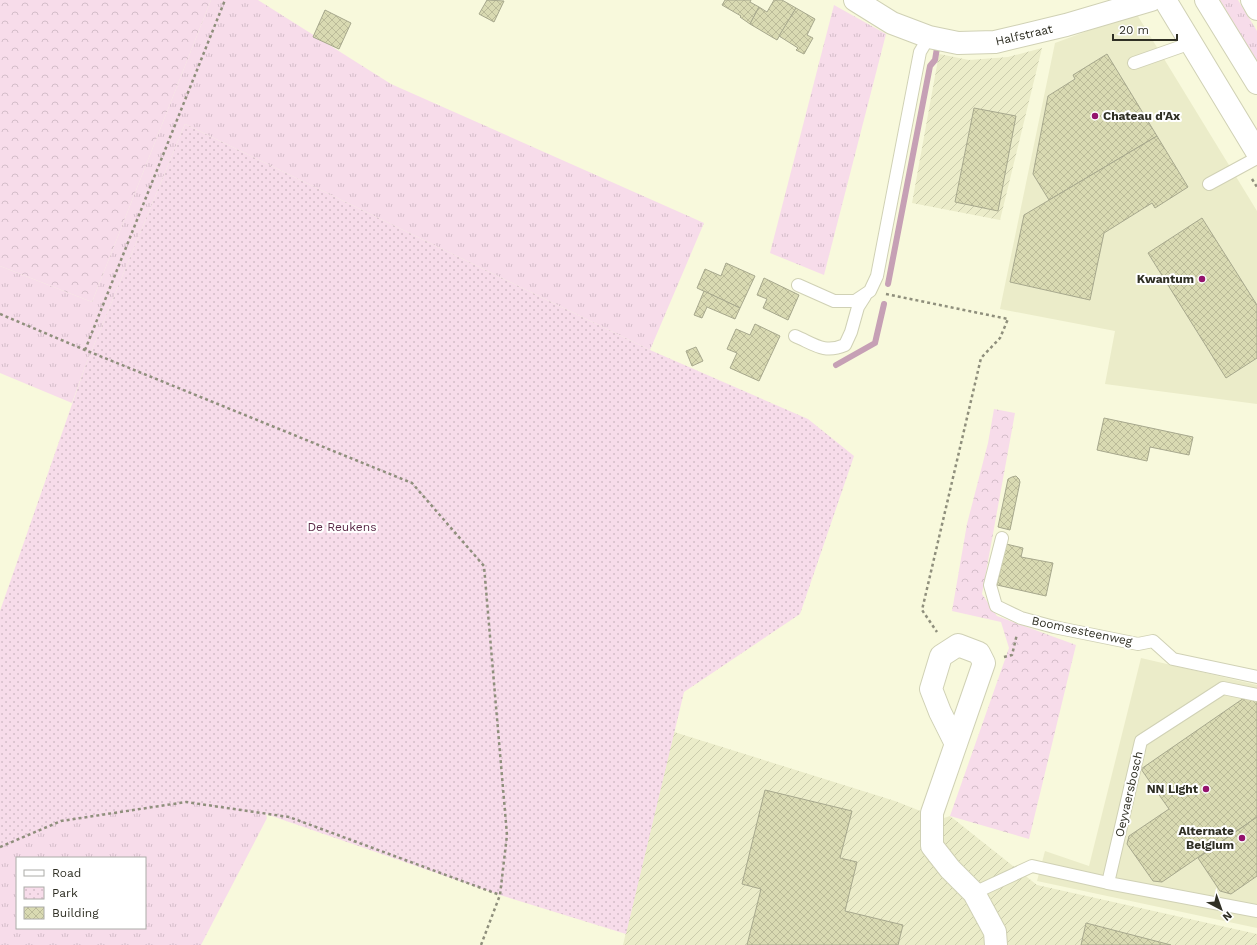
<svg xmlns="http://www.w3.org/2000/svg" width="1257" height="945" viewBox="0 0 1257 945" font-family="'Work Sans',sans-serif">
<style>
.built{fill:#ebecc9}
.industrial{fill:url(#industrial-furrows)}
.grass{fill:url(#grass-tufts);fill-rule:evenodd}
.forest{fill:url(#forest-crowns)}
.park{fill:url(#park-dots)}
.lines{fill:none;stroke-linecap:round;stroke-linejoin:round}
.stream{stroke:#c6a0b5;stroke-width:6}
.building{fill:url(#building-cross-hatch);stroke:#a7a88d}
.service-casing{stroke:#d0d1b5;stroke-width:14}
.minor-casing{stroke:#d0d1b5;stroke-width:24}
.secondary-casing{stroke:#d0d1b5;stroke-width:24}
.motorway-casing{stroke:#d0d1b5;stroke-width:24}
.path{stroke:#8f8f7c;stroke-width:2.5;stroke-dasharray:3 3;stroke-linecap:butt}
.service{stroke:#fff;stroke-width:12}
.minor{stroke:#fff;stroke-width:22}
.secondary{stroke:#fff;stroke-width:22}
.motorway{stroke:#fff;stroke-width:22}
.poi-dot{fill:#94136d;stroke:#fff;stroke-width:1.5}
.labels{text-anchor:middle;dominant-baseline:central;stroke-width:4;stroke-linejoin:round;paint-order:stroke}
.street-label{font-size:12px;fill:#303025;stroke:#fff}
.poi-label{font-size:12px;font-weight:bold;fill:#303025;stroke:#fff;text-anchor:end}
.park-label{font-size:12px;fill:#5a2947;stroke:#fff}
</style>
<defs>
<pattern id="industrial-furrows" width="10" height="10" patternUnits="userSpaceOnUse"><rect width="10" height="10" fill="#ebecc9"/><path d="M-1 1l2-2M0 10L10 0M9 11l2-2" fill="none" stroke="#cacbac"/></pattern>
<pattern id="grass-tufts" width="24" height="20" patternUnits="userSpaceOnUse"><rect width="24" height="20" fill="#f7dcea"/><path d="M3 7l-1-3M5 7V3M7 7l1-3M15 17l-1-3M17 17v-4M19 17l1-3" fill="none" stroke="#d4bdc9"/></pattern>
<pattern id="forest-crowns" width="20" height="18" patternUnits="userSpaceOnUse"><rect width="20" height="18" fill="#f7dcea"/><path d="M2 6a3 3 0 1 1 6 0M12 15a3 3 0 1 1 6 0" fill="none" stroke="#d4bdc9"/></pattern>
<pattern id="park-dots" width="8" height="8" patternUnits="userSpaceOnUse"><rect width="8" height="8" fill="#f7dcea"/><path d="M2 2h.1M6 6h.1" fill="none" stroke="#d4bdc9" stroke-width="1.8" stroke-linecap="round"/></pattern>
<pattern id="building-cross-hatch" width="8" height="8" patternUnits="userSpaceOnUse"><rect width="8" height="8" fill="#d9dab2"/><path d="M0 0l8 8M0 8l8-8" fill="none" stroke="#bb9"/></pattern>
</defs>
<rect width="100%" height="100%" fill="#f8f9dc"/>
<g class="built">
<path d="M1136 13 1257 211V404L1105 384 1115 331 1000 309 1055 43Z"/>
<path d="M1141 658 1257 685V928L1037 881 1045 851 1089 866Z"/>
</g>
<g class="industrial">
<path d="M1042 48 1000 220 912 203 939 54 969 60 1008 57Z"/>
<path d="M674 732 895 801 941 819 950 816 1037 885 1257 934V945H623Z"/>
</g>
<g class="grass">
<path d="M211 0H258L391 84 704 223 650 350 185 124 85 367 72 403 0 373V266L92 302Z"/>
<path d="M1220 0H1238L1257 31V62Z"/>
<path d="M834 5 886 34 824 275 770 253Z"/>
<path d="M0 696 266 814 267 818 201 945H0ZM17 858H145V928H17Z"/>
</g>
<g class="forest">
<path d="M0 0H211L92 302 0 266Z"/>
<path d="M994 409 1015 413 982 594 997 616 1076 645 1029 839 950 816 1009 648 1001 622 952 611 967 524 988 443Z"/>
</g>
<path class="park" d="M185 124 650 350 808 419 854 456 800 614 684 692 626 934 500 895 266 814 186 802 61 821 0 847V611L85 367Z"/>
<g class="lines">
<g class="stream">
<path d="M888 284 930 66 935 60 937 48"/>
<path d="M836 365 875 343 884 304"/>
</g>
</g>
<g class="building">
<path d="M487 0 504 1 494 22 479 14Z"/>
<path d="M725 0H751L750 2 759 7 750 24 740 17 741 16 722 5Z"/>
<path d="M774 0H782L796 8 777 40 750 24 759 7 767 12Z"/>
<path d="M796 8 815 19 807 35 813 38 804 54 796 50 798 48 779 36Z"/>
<path d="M325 10 351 23 339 49 313 37Z"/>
<path d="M1107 54 1157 136 1049 200 1033 174 1048 96 1075 79 1073 75Z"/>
<path d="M974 108 1016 116 998 211 955 202Z"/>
<path d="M1157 136 1188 187 1155 208 1152 203 1104 233 1090 300 1010 282 1024 215Z"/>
<path d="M1202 218 1257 305V358L1226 378 1148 253Z"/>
<path d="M726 263 755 276 740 308 697 288 705 269 721 276Z"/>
<path d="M764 278 799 295 788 320 763 308 767 299 757 295Z"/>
<path d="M704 291 740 308 735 319 707 307 702 318 694 315Z"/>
<path d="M755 324 780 336 759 381 730 368 737 353 727 349 736 329 750 335Z"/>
<path d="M696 347 703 361 692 366 686 351Z"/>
<path d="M1104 418 1193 437 1189 455 1150 447 1147 461 1097 450Z"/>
<path d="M1016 476 1019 479 1020 482 1010 530 998 527 1008 479 1012 477Z"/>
<path d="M1006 544 1023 548 1021 557 1053 563 1046 596 997 585Z"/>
<path d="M1244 698 1257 701V817L1162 882 1153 881 1127 844 1129 836 1169 809 1141 769Z"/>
<path d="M765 790 852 811 840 858 857 862 845 911 903 925 898 945H747L761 889 742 884Z"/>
<path d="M1257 817V876L1231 894 1220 891 1198 858Z"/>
<path d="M1086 923 1171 945H1081Z"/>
</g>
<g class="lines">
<g class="service-casing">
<g id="service">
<path d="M1134 63 1191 43"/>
<path d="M1209 184 1257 158"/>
<path d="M798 285 834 301H855L870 291 877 276 920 52 929 37"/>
<path d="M795 336C814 344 824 354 845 345L851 332 858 307 865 296"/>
<path d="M1002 538 990 585 996 606 1021 618 1054 627 1138 644 1153 641 1173 659 1257 677"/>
<path d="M1108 883 1141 741 1223 688 1257 695"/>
<path d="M974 893 1032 866 1108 883 1257 911"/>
</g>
</g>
<g class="minor-casing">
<g id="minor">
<path d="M855 0 892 23 929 37 958 43 995 42 1066 25 1151 0"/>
<path d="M956 744 940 712 931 689 941 656 958 645 979 653 984 663 932 813V846L950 869 974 893 995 932 996 945"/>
</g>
</g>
<g class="secondary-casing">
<path id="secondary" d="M1165 0 1257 152"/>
</g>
<g class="motorway-casing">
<g id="motorway">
<path d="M1206 0 1257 83"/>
<path d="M1252 0 1257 9"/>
</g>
</g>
<g class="path">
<path d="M1252 179 1257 187"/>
<path d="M886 294 1008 319 1000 338 981 358 922 610 937 632"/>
<path d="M0 314 85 350 412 483 484 566 507 835 500 895 481 945"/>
<path d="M85 350 225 0"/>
<path d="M1004 657 1012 655 1017 634"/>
<path d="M0 847 61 821 186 802 289 817 500 895"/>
</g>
<use href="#service" class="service"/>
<use href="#minor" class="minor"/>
<use href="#secondary" class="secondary"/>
<use href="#motorway" class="motorway"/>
</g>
<g class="poi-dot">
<circle cx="1095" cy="116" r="4"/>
<circle cx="1202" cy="279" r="4"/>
<circle cx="1206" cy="789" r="4"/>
<circle cx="1242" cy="838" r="4"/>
</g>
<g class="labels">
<g class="street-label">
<text transform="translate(1024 35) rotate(-13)">Halfstraat</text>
<text transform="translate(1082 631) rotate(12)">Boomsesteenweg</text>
<text transform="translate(1129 794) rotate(-77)">Oeyvaersbosch</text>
</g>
<g class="poi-label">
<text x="1103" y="116" text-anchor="start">Chateau d'Ax</text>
<text x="1194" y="279">Kwantum</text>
<text x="1198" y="789">NN Light</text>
<text x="1234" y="831">Alternate<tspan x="1234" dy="14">Belgium</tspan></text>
</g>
<g class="park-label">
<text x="342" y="527">De Reukens</text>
</g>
</g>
<rect x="16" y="857" width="130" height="72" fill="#ffffff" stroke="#acaca8"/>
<rect x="24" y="870" width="20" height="6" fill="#ffffff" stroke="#acaca8"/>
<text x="52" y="877" font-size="12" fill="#303025">Road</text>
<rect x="24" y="887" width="20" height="12" fill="url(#park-dots)" stroke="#acaca8"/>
<text x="52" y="897" font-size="12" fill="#303025">Park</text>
<rect x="24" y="907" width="20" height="12" fill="url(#building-cross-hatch)" stroke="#acaca8"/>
<text x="52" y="917" font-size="12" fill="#303025">Building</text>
<g transform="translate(1221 909) rotate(139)" stroke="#ffffff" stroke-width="3" paint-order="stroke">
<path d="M0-3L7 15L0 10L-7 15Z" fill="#303025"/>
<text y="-6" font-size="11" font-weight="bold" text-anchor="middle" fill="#303025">N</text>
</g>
<path d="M1113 34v6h64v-6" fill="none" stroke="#303025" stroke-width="2"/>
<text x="1119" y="34" font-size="12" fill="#303025" stroke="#ffffff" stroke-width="3" paint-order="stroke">20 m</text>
</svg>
